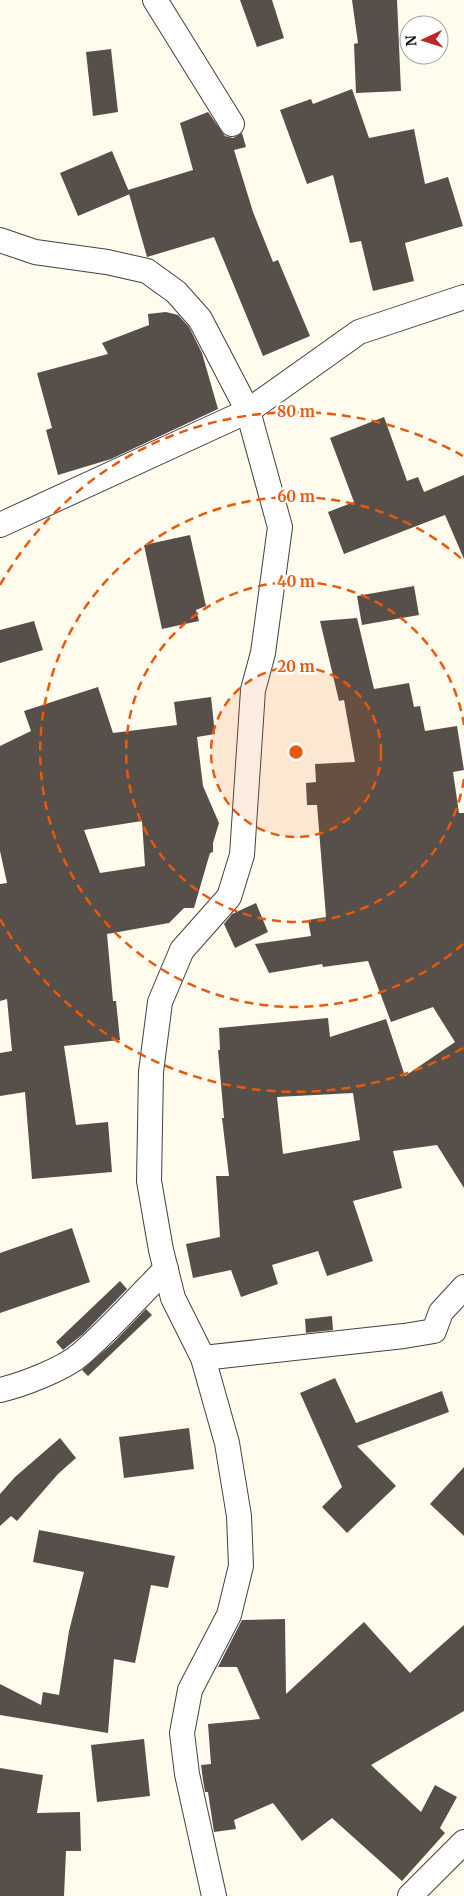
<svg xmlns="http://www.w3.org/2000/svg" width="464" height="1896" viewBox="0 0 464 1896" font-family="Merriweather,serif">
<style>
.building{fill:#564f4a;fill-rule:evenodd}
.lines{fill:none;stroke-linecap:round;stroke-linejoin:round}
.street-casing{stroke:#414141;stroke-width:26}
.street{stroke:#fff;stroke-width:24}
.ring{fill:none;stroke:#e8590c;stroke-width:2.5;stroke-dasharray:9 6}
.centre{fill:#e8590c;stroke:#fff;stroke-width:2.5}
.ring-label{font-size:15px;text-anchor:middle;font-weight:bold;fill:#e8590c;stroke:#fff;stroke-width:5;stroke-linejoin:round;paint-order:stroke}
</style>
<rect width="100%" height="100%" fill="#fffcee"/>
<g class="building">
<path d="M240 0H272L284 38 257 47Z"/>
<path d="M352 0H397L401 91 356 93 354 44 358 43Z"/>
<path d="M111 49 118 112 93 116 86 52Z"/>
<path d="M352 89 369 138 414 129 425 184 448 177 463 226 405 243 414 281 373 291 361 241 350 243 333 175 307 184 280 110 311 99 313 104Z"/>
<path d="M208 112 225 136 233 138 242 133 246 147 234 150 253 212 273 262 278 260 310 336 263 356 214 237 147 257 128 190 193 170 180 123Z"/>
<path d="M112 151 130 194 78 216 60 173Z"/>
<path d="M166 312 178 315 189 327 202 353 218 409 111 459 58 475 46 430 52 428 37 373 108 354 102 343 149 325 148 314Z"/>
<path d="M384 417 407 481 418 477 424 492 464 475V559L445 515 344 554 328 512 354 502 330 438Z"/>
<path d="M190 535 206 606 196 610 199 621 162 629 144 545Z"/>
<path d="M414 586 419 615 362 625 357 596Z"/>
<path d="M357 618 374 689 409 683 414 707 420 706 425 731 457 726 464 770 453 772 459 813H464V1188L437 1145 393 1151 402 1188 353 1201 373 1261 327 1276 318 1251 272 1265 278 1284 241 1297 231 1270 193 1278 186 1244 220 1237 216 1176H229L222 1118H224L218 1050H220L219 1028 328 1018 330 1037 386 1019 405 1076 455 1042 433 1007 391 1022 368 961 323 967 322 964 269 973 255 944 311 936 308 920 326 917 317 805H307L306 783 316 782 315 764 355 762 344 700 339 701 320 621ZM353 1093 360 1140 283 1154 277 1097Z"/>
<path d="M34 621 43 650 0 663V630Z"/>
<path d="M98 687 113 733 177 725 174 702 211 697 215 734 197 737 203 786 219 823 213 843V852L210 853 194 908H184L169 923 107 934 113 1001H116L120 1040 64 1046 76 1125 108 1122 112 1172 32 1179 25 1092 0 1096V1053L12 1051 7 999 0 1001V884L7 883 0 851V746L31 731 24 711ZM142 821 145 866 100 873 84 830Z"/>
<path d="M256 903 268 932 235 948 224 924 232 914Z"/>
<path d="M72 1228 90 1282 0 1313V1253Z"/>
<path d="M120 1281 127 1289 83 1334 63 1350 56 1342Z"/>
<path d="M146 1309 152 1315 88 1376 82 1370 113 1343Z"/>
<path d="M332 1316 333 1330 306 1333 305 1319Z"/>
<path d="M335 1378 356 1423 442 1391 449 1412 357 1446 396 1486 347 1533 322 1507 342 1487 300 1393Z"/>
<path d="M189 1428 194 1469 124 1478 119 1437Z"/>
<path d="M60 1438 76 1458 58 1474 17 1521 11 1516 0 1526V1494L15 1477Z"/>
<path d="M464 1467V1536L430 1504Z"/>
<path d="M39 1530 175 1556 168 1588 151 1585 135 1663 114 1659 108 1733 0 1715V1684L41 1705 43 1692 59 1695 69 1631 84 1572 33 1562Z"/>
<path d="M285 1619 286 1694 364 1622 410 1673 464 1625V1711L371 1765 421 1812 435 1785 457 1797 440 1828 445 1833 402 1881 332 1818 302 1841 273 1803 234 1820 236 1829 214 1832 208 1792H205L203 1780 201 1765 211 1764 208 1724 260 1719 237 1667H218L242 1620Z"/>
<path d="M144 1739 150 1796 97 1802 91 1745Z"/>
<path d="M0 1768 43 1775 37 1813 80 1812 81 1851H66L64 1896H0Z"/>
</g>
<g class="lines">
<g class="street-casing">
<g id="street">
<path d="M155 0 232 124"/>
<path d="M0 240 35 252 107 262 147 271 176 292 200 319 248 411 280 527 263 653 253 690 242 855 229 897 182 950 160 1002 151 1072 149 1181 161 1250 173 1298 203 1358 227 1443 239 1516 241 1566 229 1615 190 1690 182 1733 187 1774 214 1896"/>
<path d="M0 525 248 411 359 332 464 297"/>
<path d="M203 1358 404 1336 434 1331 441 1312 464 1287"/>
<path d="M0 1390C22 1385 64 1369 81 1354 111 1328 138 1297 166 1269"/>
<path d="M410 1896 464 1842"/>
</g>
</g>
<use href="#street" class="street"/>
</g>
<circle cx="296" cy="752" r="85" fill="#e8590c" fill-opacity=".12"/>
<g class="ring">
<circle cx="296" cy="752" r="85"/>
<path d="M464 779A170 170 0 1 1 464 725"/>
<path d="M463 944A255 255 0 1 1 463 560"/>
<path d="M463 1048A340 340 0 0 1 0 919M0 585A340 340 0 0 1 463 456"/>
</g>
<circle cx="296" cy="752" r="8" class="centre"/>
<g class="ring-label">
<text x="296" y="417">80 m</text>
<text x="296" y="502">60 m</text>
<text x="296" y="587">40 m</text>
<text x="296" y="672">20 m</text>
</g>
<g transform="translate(424 40) rotate(266)"><circle r="24" fill="#ffffff" stroke="#9f9f9f"/>
<path d="M0-4L9 19L0 12L-9 19Z" fill="#be2626"/>
<text y="-8" font-size="14" font-weight="bold" text-anchor="middle" fill="#0e0e0e">N</text>
</g>
</svg>
